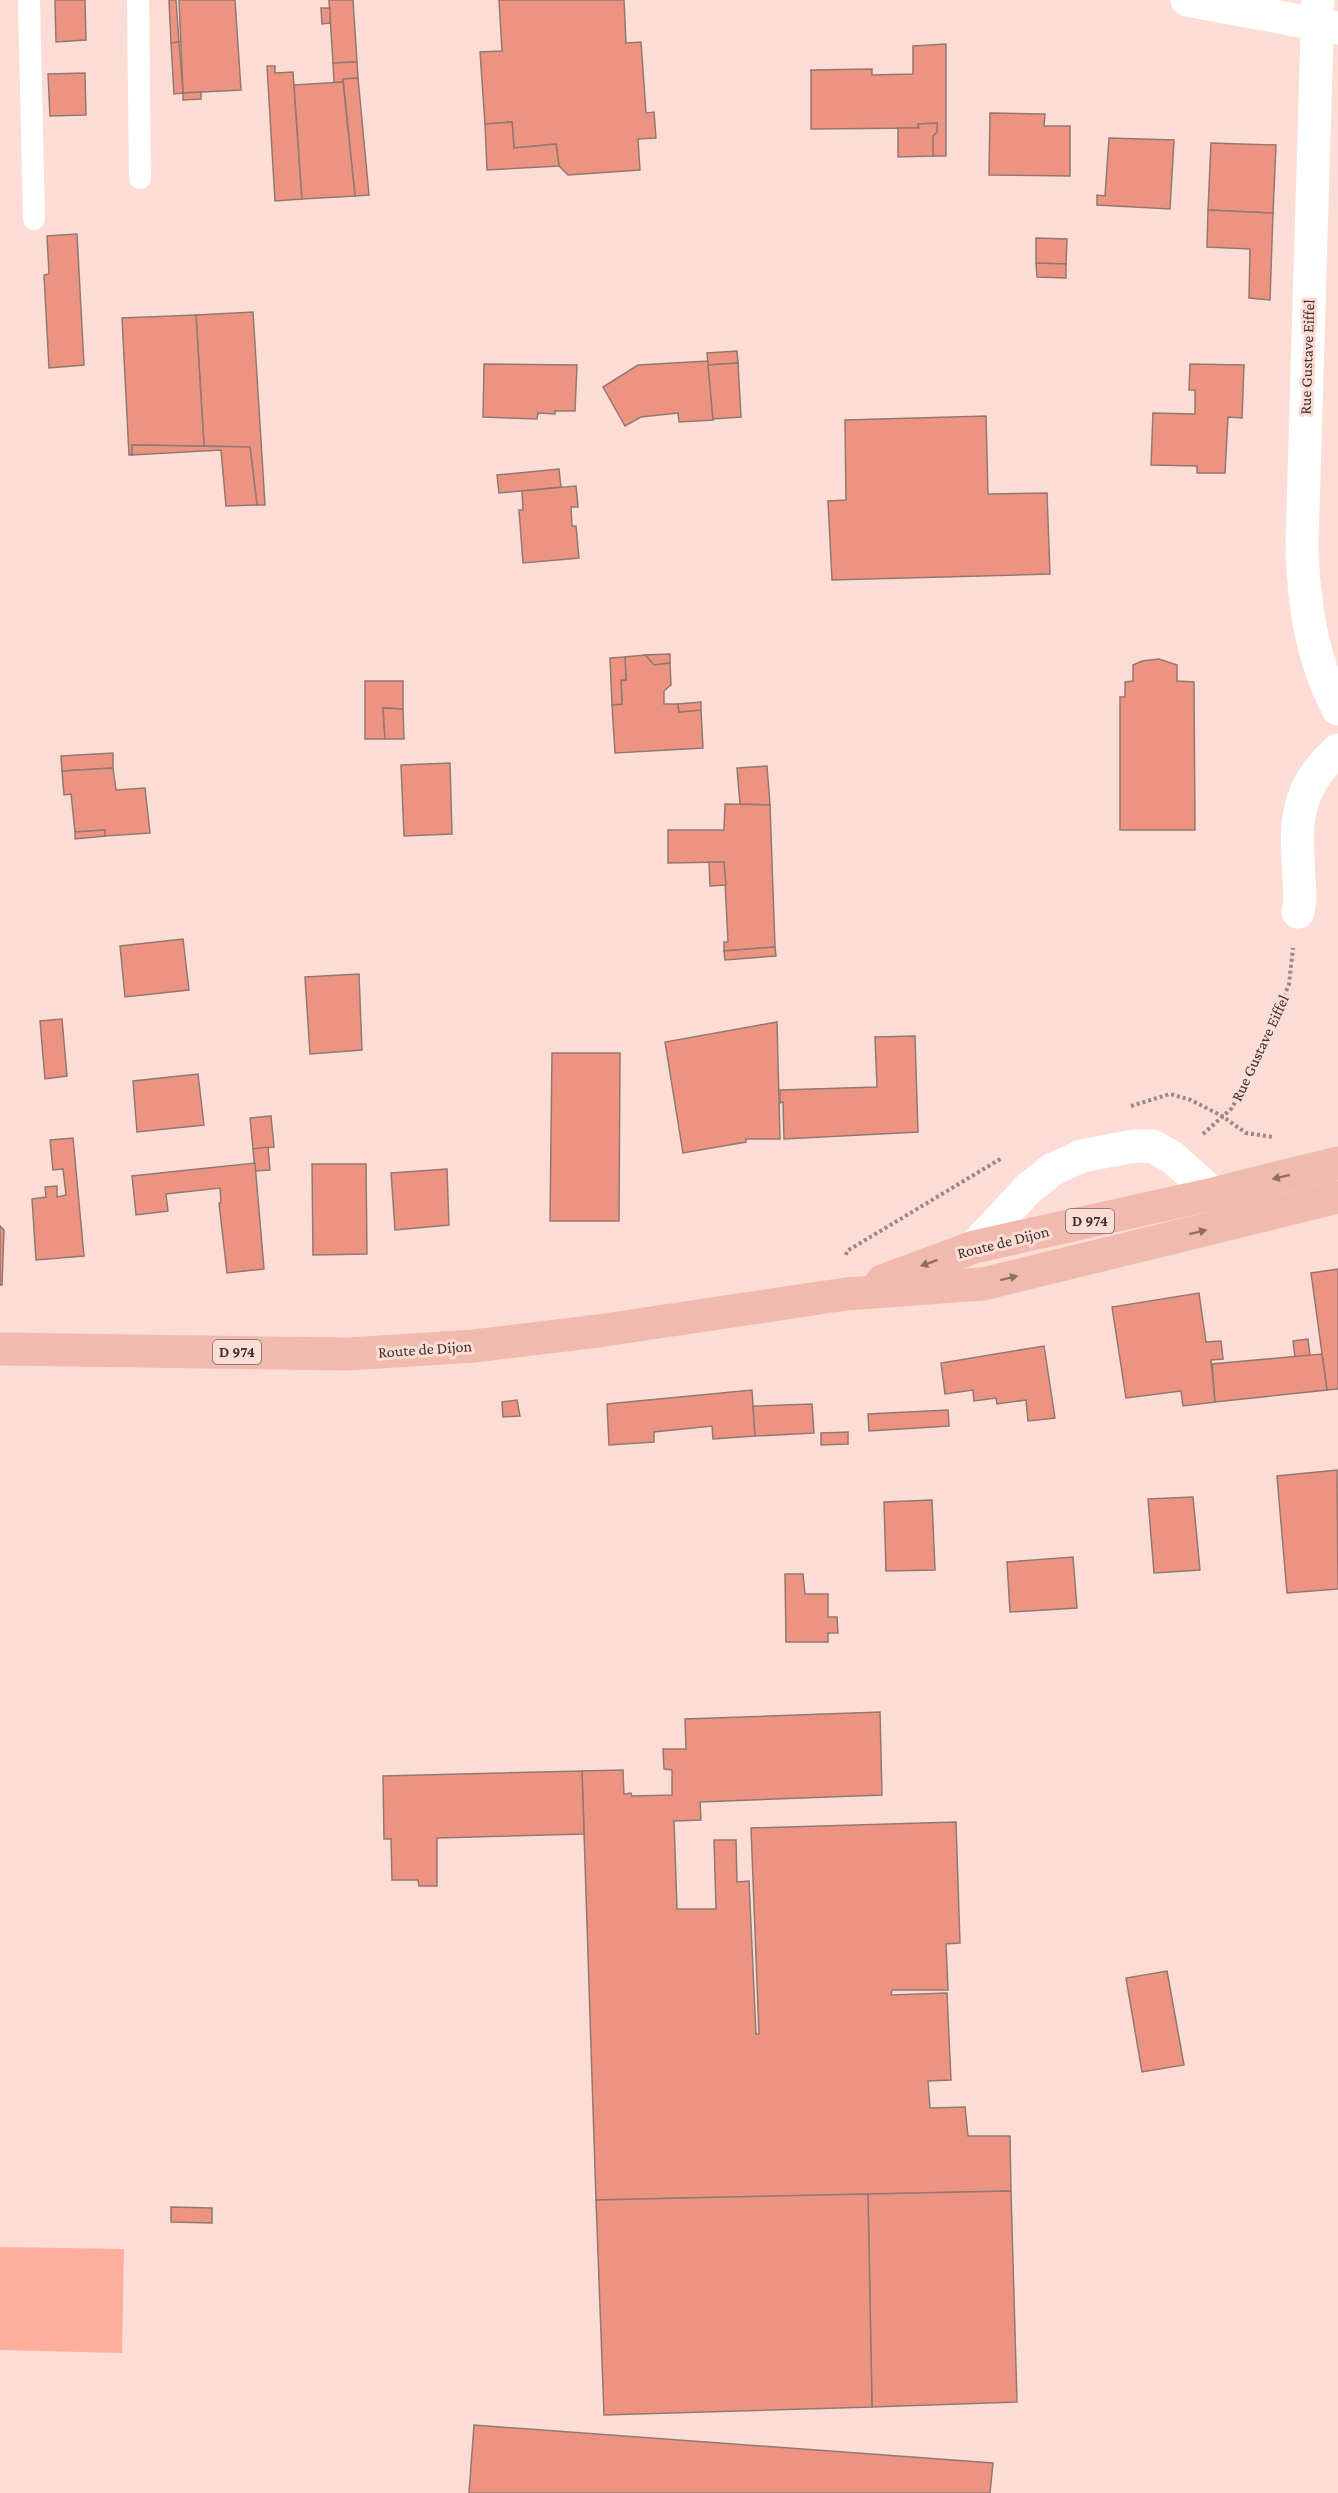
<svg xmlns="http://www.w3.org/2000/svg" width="1338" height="2493" viewBox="0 0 1338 2493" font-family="'Crimson Pro',serif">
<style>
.green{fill:#ffae9c}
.building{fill:#ec9481;stroke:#937872;stroke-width:1.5}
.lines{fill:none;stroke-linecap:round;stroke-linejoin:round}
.path{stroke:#9b8681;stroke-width:4;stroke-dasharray:3 3;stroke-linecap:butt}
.service{stroke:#fff;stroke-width:22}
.minor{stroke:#fff;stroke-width:33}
.primary{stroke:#f1baae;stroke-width:33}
.oneway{fill:#8e6f68}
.labels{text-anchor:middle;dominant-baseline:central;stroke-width:6;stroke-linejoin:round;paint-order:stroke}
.shield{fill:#fcddd6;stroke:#766560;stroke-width:1.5}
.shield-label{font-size:15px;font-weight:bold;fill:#3d312e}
.street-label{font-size:16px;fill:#3d312e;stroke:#fcddd6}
</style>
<rect width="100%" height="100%" fill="#fcddd6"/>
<path class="green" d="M0 2247 124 2249 122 2353 0 2350Z"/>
<g class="building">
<path d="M55 0H85L86 40 56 42Z"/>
<path d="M169 0H176L179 42 171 43Z"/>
<path d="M179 0H235L241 90 183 93Z"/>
<path d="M329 0H353L357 62 333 63Z"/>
<path d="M499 0H624L626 43 641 42 646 113 654 112 656 138 638 139 640 170 568 175 559 166 556 144 514 148 512 122 485 124 480 52 502 51Z"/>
<path d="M321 8H330V23L322 24Z"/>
<path d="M179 42 183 93 174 94 171 43Z"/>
<path d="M946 44V156H933V136L937 132V123L918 124 919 128 811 129V70L872 69V75L913 74V46Z"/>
<path d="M357 62 358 78 343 79V82L334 83 333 63Z"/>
<path d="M267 66H275V73L293 72 302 199 275 201Z"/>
<path d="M85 73 86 115 50 116 48 74Z"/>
<path d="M358 78 369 195 355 196 343 79Z"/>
<path d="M343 82 355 196 302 199 294 85Z"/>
<path d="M201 92V99L183 100V93Z"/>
<path d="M990 113 1045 114 1044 126H1070V176L989 175Z"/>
<path d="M512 122 514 148 556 144 559 166 487 170 485 124Z"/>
<path d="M937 123V132L933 136V156L898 157V128H919L918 124Z"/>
<path d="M1109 138 1174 140 1170 209 1097 205V195L1105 196Z"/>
<path d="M1211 143 1276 145 1273 213 1208 210Z"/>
<path d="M1208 210 1273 213 1270 300 1249 298 1250 249 1207 247Z"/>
<path d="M77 234 84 365 49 368 44 275 49 274 47 236Z"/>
<path d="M1036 238 1067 239 1066 264 1036 263Z"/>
<path d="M1036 263 1066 264V278L1037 277Z"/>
<path d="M253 312 265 505H257L250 447 204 446 196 315Z"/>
<path d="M196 315 204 446 132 445V455H129L122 318Z"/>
<path d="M737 351 738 363 708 365 707 353Z"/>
<path d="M708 361 713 420 679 422 678 413 641 417 625 426 603 387 638 365Z"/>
<path d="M738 363 741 417 713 419 708 365Z"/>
<path d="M484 364 577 365 575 411H555V414L538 413 537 419 483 417Z"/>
<path d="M1190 364 1244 365 1242 418 1228 417 1225 473H1197V466L1151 465 1153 413 1195 414V390H1189Z"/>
<path d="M986 416 988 494 1047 493 1050 574 832 580 828 501 846 500 845 420Z"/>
<path d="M132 445 250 447 257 505 226 506 221 450 132 455Z"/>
<path d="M559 469 561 487 499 493 497 475Z"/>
<path d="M576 486 578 507H571L572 526H576L579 558 523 563 519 510H523L522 491Z"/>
<path d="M670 654V663L654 665 645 655Z"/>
<path d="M645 655 654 665 670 663 671 685 664 691V704H678L679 712 701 710 703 748 615 753 612 705 622 704 621 680H626L625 657Z"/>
<path d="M625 657 626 680H621L622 704 612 705 610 658Z"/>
<path d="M1159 659 1177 665V681L1194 682 1195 830H1120V697H1125V682L1133 681V665L1142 661Z"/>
<path d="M365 681H403V709L383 708 385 739H365Z"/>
<path d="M701 702V710L679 712 678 704Z"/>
<path d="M383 708 403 709 404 739H385Z"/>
<path d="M113 753V768L62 771 61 756Z"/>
<path d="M450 763 452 834 404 836 401 765Z"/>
<path d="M767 766 770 805 740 804 737 768Z"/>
<path d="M113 768 116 790 145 788 150 833 105 836V830L75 832 71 794 64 795 62 771Z"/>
<path d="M725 804 770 805 775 947 724 951V942H728L724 862 668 863V830H724Z"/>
<path d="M105 830V836L75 839V832Z"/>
<path d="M709 862H724L726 885 710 886Z"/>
<path d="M183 939 189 990 125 997 120 946Z"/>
<path d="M775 947 776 956 725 960 724 951Z"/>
<path d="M359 974 362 1050 310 1054 305 977Z"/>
<path d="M62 1019 67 1076 45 1079 40 1021Z"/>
<path d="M777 1022 780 1139H746V1142L683 1153 665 1042Z"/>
<path d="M915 1036 918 1132 784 1139 783 1102 780 1103V1090L877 1087 875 1037Z"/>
<path d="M552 1053H620L619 1221H550Z"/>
<path d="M198 1074 204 1125 137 1132 133 1081Z"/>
<path d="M271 1116 274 1147 253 1149 250 1118Z"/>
<path d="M73 1138 84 1256 36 1260 32 1199 46 1197 45 1187 57 1186V1197L66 1195 63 1169 53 1170 50 1140Z"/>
<path d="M268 1147 270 1170 255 1171 253 1149Z"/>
<path d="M255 1163 264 1269 227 1273 219 1203H221L220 1188 166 1194 168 1211 136 1215 132 1176Z"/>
<path d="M312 1164H366L367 1254 313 1255Z"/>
<path d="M447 1169 449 1225 395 1230 391 1173Z"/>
<path d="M0 1226 4 1230 2 1285H0Z"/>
<path d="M1338 1269V1389L1327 1390 1311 1273Z"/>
<path d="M1199 1293 1206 1342 1221 1341 1223 1359 1211 1360 1215 1402 1183 1406 1181 1391 1126 1398 1112 1307Z"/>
<path d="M1308 1339 1310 1356 1295 1357 1293 1341Z"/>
<path d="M1044 1346 1055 1418 1028 1421 1026 1400 997 1404 996 1398 974 1401 973 1390 945 1394 941 1363Z"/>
<path d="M1322 1354 1327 1390 1215 1402 1212 1364Z"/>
<path d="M752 1390 755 1436 713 1439 712 1426 654 1432V1442L609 1445 607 1404Z"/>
<path d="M517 1400 520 1416 503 1417 502 1402Z"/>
<path d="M812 1404 814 1433 755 1436 753 1406Z"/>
<path d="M948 1410 949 1426 869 1431 868 1414Z"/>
<path d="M848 1432V1444L821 1445V1433Z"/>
<path d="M1337 1470 1338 1589 1287 1593 1277 1476Z"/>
<path d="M1193 1497 1200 1570 1154 1573 1148 1499Z"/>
<path d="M932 1500 935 1570 886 1571 884 1502Z"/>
<path d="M1073 1557 1077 1608 1010 1612 1007 1562Z"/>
<path d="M785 1574H803L805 1594H828V1617H837L838 1633H828V1642H786Z"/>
<path d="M880 1712 882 1795 700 1802 701 1820 674 1821 677 1909H716L714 1840H736L737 1882 749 1881 756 2034H759L751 1828 956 1822 960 1943 946 1944 948 1990H892L891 1995 947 1993 951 2080 928 2081 930 2108 965 2107 968 2136H1010L1011 2191 596 2200 582 1771 623 1770 624 1794 631 1793 632 1796 672 1795V1770L664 1769 663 1749H686L685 1719Z"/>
<path d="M582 1771 584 1834 437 1838V1886H419L418 1880H392L391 1839H384L383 1776Z"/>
<path d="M1167 1971 1184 2065 1142 2072 1126 1978Z"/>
<path d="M1011 2191 1017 2402 872 2407 868 2194Z"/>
<path d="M868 2194 872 2407 604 2415 596 2200Z"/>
<path d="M171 2207 212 2208V2223L171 2222Z"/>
<path d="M474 2425 993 2463 990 2493H469Z"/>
</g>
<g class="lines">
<g class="path">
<path d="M1131 1106 1170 1094 1191 1100 1222 1116 1246 1133 1273 1137"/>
<path d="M1203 1134 1232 1108 1262 1050 1289 984 1293 948"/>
<path d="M846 1255 847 1251 1002 1158"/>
</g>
<g class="service">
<path d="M29 0 34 219"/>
<path d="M138 0 140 178"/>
</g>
<g class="minor">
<path d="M1187 0 1338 28"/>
<path d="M1318 0 1302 544C1303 601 1311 658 1338 709"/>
<path d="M1298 912 1300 899C1298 836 1286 796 1338 750"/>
<path d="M974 1247 1029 1188 1053 1169 1082 1156 1134 1146H1152L1172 1157 1213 1194"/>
</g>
<g class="primary">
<path d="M882 1281 974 1247 1213 1194 1338 1163"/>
<path d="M0 1349 349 1354 474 1346 598 1331 846 1294 983 1284 1338 1197"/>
</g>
</g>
<defs><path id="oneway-solid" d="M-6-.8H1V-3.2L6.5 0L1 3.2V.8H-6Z" transform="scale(1.5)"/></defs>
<g class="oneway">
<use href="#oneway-solid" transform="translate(1281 1177) rotate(166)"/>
<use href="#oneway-solid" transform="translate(1198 1232) rotate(-14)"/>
<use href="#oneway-solid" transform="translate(929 1263) rotate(160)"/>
<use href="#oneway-solid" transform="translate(1009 1278) rotate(-14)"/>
</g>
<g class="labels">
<g class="shield">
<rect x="1066" y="1209" width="48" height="24" rx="4.5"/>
<rect x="213" y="1340" width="48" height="24" rx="4.5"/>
</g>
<g class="shield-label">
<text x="1090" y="1221">D 974</text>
<text x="237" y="1352">D 974</text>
</g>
<g class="street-label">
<text transform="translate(1307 357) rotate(-88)">Rue Gustave Eiffel</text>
<text transform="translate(1260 1048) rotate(-65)">Rue Gustave Eiffel</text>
<text transform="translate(1003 1242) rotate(-14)">Route de Dijon</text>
<text transform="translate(425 1349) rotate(-4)">Route de Dijon</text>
</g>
</g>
</svg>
